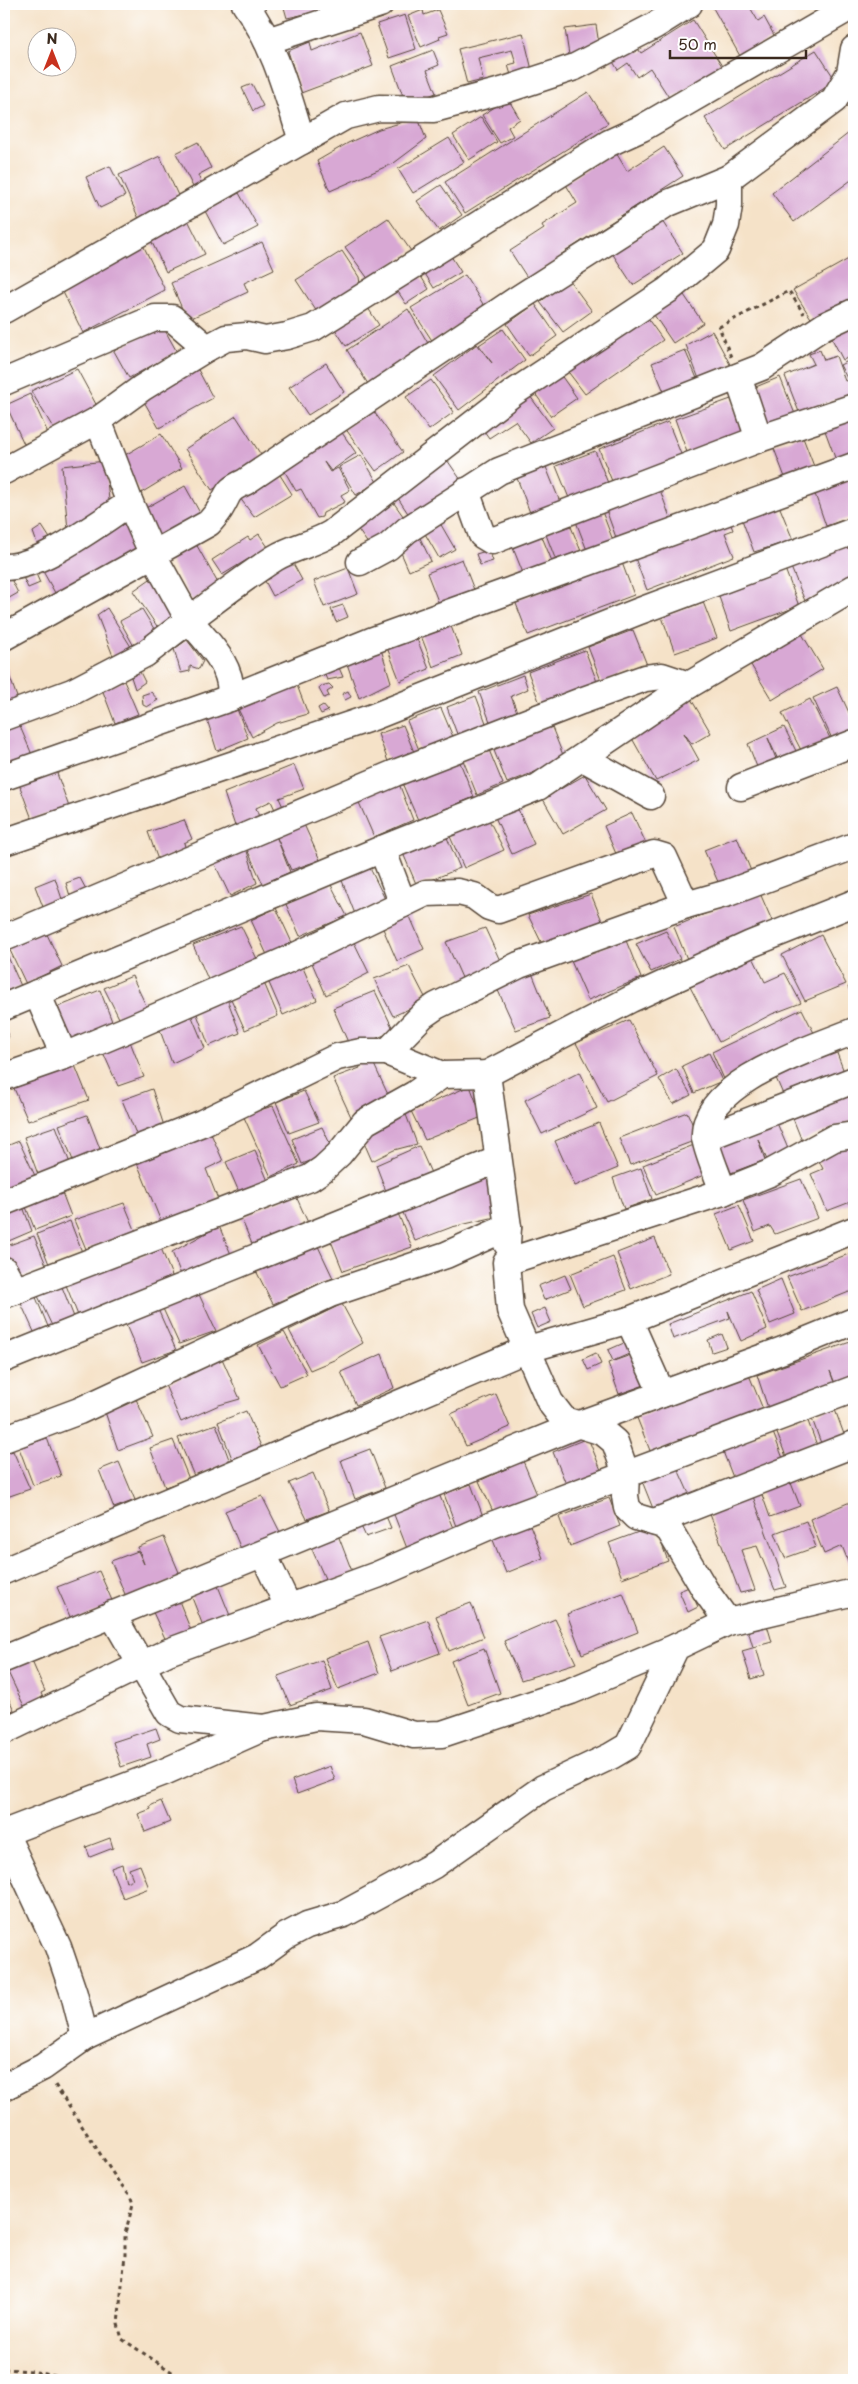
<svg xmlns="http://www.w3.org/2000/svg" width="858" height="2384" viewBox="0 0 858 2384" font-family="'Playpen Sans',sans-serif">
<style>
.building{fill:#d8a8d4}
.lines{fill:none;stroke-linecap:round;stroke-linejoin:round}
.minor-casing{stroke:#574638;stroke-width:29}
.path{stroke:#574638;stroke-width:3;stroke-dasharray:4 4;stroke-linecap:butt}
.minor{stroke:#fff;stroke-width:26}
</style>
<rect width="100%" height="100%" fill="#fff"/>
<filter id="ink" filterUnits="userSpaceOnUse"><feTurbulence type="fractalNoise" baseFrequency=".02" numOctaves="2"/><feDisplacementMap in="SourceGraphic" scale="10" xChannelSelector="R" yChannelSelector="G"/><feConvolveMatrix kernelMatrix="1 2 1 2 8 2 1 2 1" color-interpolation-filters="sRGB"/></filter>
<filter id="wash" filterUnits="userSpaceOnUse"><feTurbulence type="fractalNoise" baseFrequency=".0096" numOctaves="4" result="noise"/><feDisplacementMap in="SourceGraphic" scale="20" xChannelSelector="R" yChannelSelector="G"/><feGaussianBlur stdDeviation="1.12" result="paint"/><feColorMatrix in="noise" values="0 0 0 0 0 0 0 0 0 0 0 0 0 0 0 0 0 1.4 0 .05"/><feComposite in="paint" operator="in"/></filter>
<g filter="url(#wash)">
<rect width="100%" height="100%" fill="#f5e2c8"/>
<g id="blocks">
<g class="building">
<path d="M283 4H332L333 8 287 18Z"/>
<path d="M720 4H748L758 21 764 17 775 37 740 56 713 8Z"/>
<path d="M423 10 424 15 438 10 448 33 439 36 440 39 421 47 408 16Z"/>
<path d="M405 15 416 49 389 58 377 24Z"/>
<path d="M693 20 722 66 670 99 650 68 637 77 628 63 618 70 612 60 636 46 641 53Z"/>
<path d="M596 25 600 51 569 55 565 29Z"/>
<path d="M360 32 373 66 301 93 288 51 310 42 312 51Z"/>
<path d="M523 33 532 70 511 75 508 65 516 63 512 50 478 58 483 80 467 84 458 49Z"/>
<path d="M433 50 439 65 427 70 436 93 406 104 392 66Z"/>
<path d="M816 50 836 81 725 150 705 118Z"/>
<path d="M252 84 263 106 253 111 242 88Z"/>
<path d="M588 92 608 123 465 213 445 182Z"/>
<path d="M508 99 520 119 508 127 513 136 500 143 482 115Z"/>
<path d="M481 117 497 142 469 160 453 135Z"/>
<path d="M418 118 426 139 394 163 330 191 317 161 348 143 379 129Z"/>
<path d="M854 129V178L794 222 772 193Z"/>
<path d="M449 138 464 162 413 193 398 169Z"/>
<path d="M198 142 211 168 198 175 203 187 195 191 176 153Z"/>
<path d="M664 147 683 176 560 255 562 258 528 279 510 251 544 229 542 225 577 203 565 183 615 151 627 171Z"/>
<path d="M160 156 181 202 140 221 119 175Z"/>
<path d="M110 166 125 196 100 208 86 177Z"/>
<path d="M441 185 462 215 439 231 417 201Z"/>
<path d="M239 193 258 227 223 245 205 211Z"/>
<path d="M187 218 205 254 166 272 149 236Z"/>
<path d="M388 218 411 251 369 280 345 247Z"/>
<path d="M662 221 683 253 633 285 612 253Z"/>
<path d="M262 242 274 269 244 283 248 292 187 320 171 283Z"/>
<path d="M143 245 165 290 83 333 61 288Z"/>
<path d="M342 251 359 277 360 284 317 312 296 280Z"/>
<path d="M449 253 461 272 434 288 422 269Z"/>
<path d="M854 256V300L814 323 793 290Z"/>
<path d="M418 272 429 289 406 304 395 287Z"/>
<path d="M465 275 486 309 433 342 411 308Z"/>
<path d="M569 280 592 311 563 332 540 302Z"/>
<path d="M680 289 703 323 673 343 650 309Z"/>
<path d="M535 304 557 336 529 356 507 324Z"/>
<path d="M368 308 379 325 346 346 335 329Z"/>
<path d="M408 309 429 345 368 384 347 350Z"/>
<path d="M645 315 663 340 585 394 566 369Z"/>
<path d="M851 324 854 331V355L843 360 830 335Z"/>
<path d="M162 325 177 352 129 378 114 351Z"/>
<path d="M503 329 525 360 459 410 434 376 477 344 492 363 479 345Z"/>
<path d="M712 331 731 366 699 379 686 345Z"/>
<path d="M685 350 698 381 665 394 652 363Z"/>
<path d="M820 350 824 360 836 356 845 381 848 380 840 365 854 358V393L799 412 785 376 814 364 809 354Z"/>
<path d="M326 363 344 392 308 415 289 387Z"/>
<path d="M196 366 213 398 159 428 142 398Z"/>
<path d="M77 369 98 408 55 431 31 391Z"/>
<path d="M560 374 577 398 551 416 534 392Z"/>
<path d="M780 377 795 414 761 427 746 391Z"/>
<path d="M431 380 454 412 429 430 406 397Z"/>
<path d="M30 394 48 433 24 444 6 405Z"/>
<path d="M530 396 553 428 531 443 515 421 489 438 482 428Z"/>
<path d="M731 399 745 436 688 455 675 419Z"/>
<path d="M372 409 403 452 376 471 345 428Z"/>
<path d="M236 416 263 458 212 490 185 449Z"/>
<path d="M854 417V457L837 463 824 428Z"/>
<path d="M668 422 683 459 614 486 599 449Z"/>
<path d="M336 424 356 453 331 471 324 462 330 472 338 468 350 490 341 495 345 502 323 513 322 517 317 518 301 489 296 491 284 470Z"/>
<path d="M161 434 182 468 141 493 120 458Z"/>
<path d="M802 435 815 469 786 480 773 446Z"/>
<path d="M595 451 610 488 571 503 556 466Z"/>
<path d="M361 455 377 482 356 495 339 467Z"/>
<path d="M445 457 463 483 411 518 394 492Z"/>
<path d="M105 461 110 510 68 530 62 466Z"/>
<path d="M546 467 562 507 532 518 517 478Z"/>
<path d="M280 475 292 494 254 517 240 498Z"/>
<path d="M854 478V516L826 526 814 491Z"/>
<path d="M185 486 204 520 161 545 142 510Z"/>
<path d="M659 487 672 523 618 543 605 507Z"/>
<path d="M389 496 408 523 371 548 352 521Z"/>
<path d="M778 503 793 540 754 552 741 517Z"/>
<path d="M601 509 614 543 588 553 575 519Z"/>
<path d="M130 516 145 544 59 600 40 566Z"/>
<path d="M729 520 733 530 725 533 734 556 647 590 635 558Z"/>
<path d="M569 522 583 556 558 566 545 532Z"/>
<path d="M440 523 455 549 439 558 424 532Z"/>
<path d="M42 526 53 543 40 552 33 532Z"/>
<path d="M540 532 554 566 525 578 511 543Z"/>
<path d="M259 534 268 547 222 575 212 560 248 537 250 540Z"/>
<path d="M420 538 431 561 409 571 399 548Z"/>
<path d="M849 541 854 554V581L805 601 790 565Z"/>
<path d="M196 544 219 585 192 600 169 559Z"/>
<path d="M489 550 493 561 480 565 476 554Z"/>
<path d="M290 558 302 580 273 596 265 581 271 578 264 572Z"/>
<path d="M462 559 476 595 441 609 427 573Z"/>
<path d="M621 560 634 595 528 635 515 601Z"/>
<path d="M348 568 358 594 324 607 314 581Z"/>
<path d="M34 569 40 583 28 588 22 575Z"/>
<path d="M785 569 799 606 731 631 718 594Z"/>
<path d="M7 571 18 593 4 601V572Z"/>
<path d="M153 577 184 617 161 632 133 591Z"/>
<path d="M703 602 717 638 675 653 662 617Z"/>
<path d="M343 605 348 617 336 622 331 609Z"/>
<path d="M107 608 133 650 115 661 97 615Z"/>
<path d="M142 609 159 637 136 650 120 621Z"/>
<path d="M449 621 462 655 433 667 420 633Z"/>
<path d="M633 630 647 665 602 683 588 647Z"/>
<path d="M415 634 429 669 400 681 386 645Z"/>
<path d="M802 634 823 669 772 700 751 665Z"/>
<path d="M187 640 203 661 199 669 190 666V671L181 673 174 649Z"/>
<path d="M380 646 391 682 359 698 345 658Z"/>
<path d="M585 650 599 687 542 709 528 672Z"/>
<path d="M4 661 18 700 4 706Z"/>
<path d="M337 663 343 677 327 680 322 668Z"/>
<path d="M140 672 145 682 135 689 131 677Z"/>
<path d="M523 675 528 689 511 696 519 717 492 727 479 692Z"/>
<path d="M295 680 308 714 277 723 252 737 234 701Z"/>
<path d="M124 681 138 714 115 723 102 689Z"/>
<path d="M329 684 333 688 327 692 329 696 324 698 319 689 321 686Z"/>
<path d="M837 687 854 723V733L834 743 813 698Z"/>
<path d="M348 691 351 697 345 700 342 694Z"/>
<path d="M151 692 158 700 147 707 143 705 142 695Z"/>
<path d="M476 696 489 731 460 742 447 707Z"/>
<path d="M691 699 711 733 692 744 684 733 699 760 656 781 629 733Z"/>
<path d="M810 699 831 740 803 754 782 713Z"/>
<path d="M234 701 248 738 217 751 205 713Z"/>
<path d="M323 705 328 711 321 714 318 708Z"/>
<path d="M441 708 456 744 422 757 407 721Z"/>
<path d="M16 717 33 757 10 766 4 741V722Z"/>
<path d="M403 725 416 757 390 767 378 734Z"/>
<path d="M551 725 565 760 507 783 493 748Z"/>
<path d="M784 727 798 755 780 764 768 738 778 764 759 772 748 744Z"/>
<path d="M489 750 503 784 477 795 463 760Z"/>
<path d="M459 760 474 797 418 820 402 783Z"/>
<path d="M294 765 304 789 279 798 284 809 277 814 271 801 256 808 260 820 237 832 224 793Z"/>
<path d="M55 768 69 807 32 819 16 776Z"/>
<path d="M585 775 606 810 563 834 543 799Z"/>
<path d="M398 781 413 820 374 837 357 798Z"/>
<path d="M517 807 534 844 512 854 495 817Z"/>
<path d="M632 813 649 850 620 863 604 826Z"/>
<path d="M486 814 504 850 464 868 448 832Z"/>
<path d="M184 820 192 839 184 843 186 850 158 860 148 832Z"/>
<path d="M302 820 320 860 291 870 277 838 290 872 263 884 245 845Z"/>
<path d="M445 833 460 868 417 886 402 851Z"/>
<path d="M737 837 751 871 719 884 704 850Z"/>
<path d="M245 845 257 883 230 896 212 858Z"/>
<path d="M369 866 386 901 355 914 341 878Z"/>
<path d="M55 878 63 902 43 907 35 886Z"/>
<path d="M80 878 87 891 70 896 66 883Z"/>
<path d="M330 883 347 916 300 936 285 902Z"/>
<path d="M759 891 773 923 687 959 674 927Z"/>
<path d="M591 894 605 928 545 950 528 915Z"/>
<path d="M276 908 294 947 268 957 251 920Z"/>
<path d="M408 912 424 949 397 961 381 924Z"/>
<path d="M241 926 259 963 210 984 193 945Z"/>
<path d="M44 928 62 966 26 984 7 944Z"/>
<path d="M485 928 502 965 463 980 446 942Z"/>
<path d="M666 931 680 959 651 972 636 944Z"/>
<path d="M821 935 846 984 805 1001 782 955Z"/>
<path d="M352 938 369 973 326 995 309 956Z"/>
<path d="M625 938 641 978 588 1000 571 961Z"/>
<path d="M4 948 21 986 4 993Z"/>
<path d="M751 953 765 982 785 973 801 1003 772 1014 719 1042 689 985Z"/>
<path d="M300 961 317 1000 283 1015 266 976Z"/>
<path d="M409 966 427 1001 393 1016 374 979Z"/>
<path d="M532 973 550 1018 516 1030 496 986Z"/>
<path d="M132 976 150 1014 122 1024 104 988Z"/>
<path d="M262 978 278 1016 245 1030 227 990Z"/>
<path d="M854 984V998L848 987Z"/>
<path d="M100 990 115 1029 74 1046 58 1007Z"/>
<path d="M375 991 394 1031 351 1049 333 1008Z"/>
<path d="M226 996 240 1033 209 1046 195 1009Z"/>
<path d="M802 1009 815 1035 724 1079 712 1052Z"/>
<path d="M190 1012 205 1048 172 1063 158 1025Z"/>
<path d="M629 1020 658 1076 607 1102 576 1043Z"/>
<path d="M4 1028 9 1037 4 1039Z"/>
<path d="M129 1039 144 1077 118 1086 102 1050Z"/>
<path d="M835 1048 846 1077 785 1099 773 1071Z"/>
<path d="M709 1053 722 1081 694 1093 682 1066Z"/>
<path d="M371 1058 391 1101 352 1119 333 1078 360 1068 358 1063Z"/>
<path d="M74 1063 89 1100 28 1121 13 1086Z"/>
<path d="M676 1069 691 1095 673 1104 659 1079Z"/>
<path d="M580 1072 597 1108 542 1134 525 1100Z"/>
<path d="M470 1086 482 1117 425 1140 411 1111Z"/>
<path d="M854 1086V1120L802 1141 790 1111Z"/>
<path d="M152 1089 165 1129 137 1136 122 1100Z"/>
<path d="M304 1091 319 1122 289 1133 276 1102Z"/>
<path d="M273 1106 299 1164 271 1177 243 1115Z"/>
<path d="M405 1112 417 1144 394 1150 372 1161 362 1138 374 1133 372 1129Z"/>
<path d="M687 1112 699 1139 630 1165 619 1138Z"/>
<path d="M87 1115 102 1154 74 1163 59 1125Z"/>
<path d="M774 1116 789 1151 767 1160 758 1139 765 1160 728 1174 715 1139Z"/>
<path d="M599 1123 618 1168 575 1186 555 1141Z"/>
<path d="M56 1126 71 1166 39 1177 24 1137Z"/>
<path d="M322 1127 334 1152 302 1164 292 1139Z"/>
<path d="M209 1129 223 1161 206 1169 219 1202 162 1224 135 1158Z"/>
<path d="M19 1141 36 1178 4 1189V1147Z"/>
<path d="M847 1142 854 1163V1186L849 1190 853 1201 827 1211 811 1174 823 1169 818 1159Z"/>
<path d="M699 1143 711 1172 656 1195 643 1165Z"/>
<path d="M419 1146 435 1182 389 1199 376 1165Z"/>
<path d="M255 1150 268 1181 239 1192 226 1162Z"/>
<path d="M641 1168 652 1199 624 1209 613 1178Z"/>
<path d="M490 1173 504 1215 452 1227 415 1241 401 1208Z"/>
<path d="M801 1179 818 1218 775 1234 770 1226 755 1232 743 1200Z"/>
<path d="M61 1190 71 1216 35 1230 24 1202Z"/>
<path d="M295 1194 310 1227 255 1251 241 1218Z"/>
<path d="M124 1203 136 1232 86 1249 74 1220Z"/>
<path d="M22 1204 32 1231 4 1243V1210Z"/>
<path d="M739 1205 754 1241 731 1250 716 1214Z"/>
<path d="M397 1211 412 1247 343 1271 329 1236Z"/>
<path d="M70 1221 82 1252 49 1264 37 1234Z"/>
<path d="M219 1226 233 1259 182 1277 172 1252Z"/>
<path d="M34 1236 47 1267 15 1279 4 1247Z"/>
<path d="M655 1238 669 1274 631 1289 617 1253Z"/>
<path d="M316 1242 333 1278 273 1304 253 1265Z"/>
<path d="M161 1248 174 1281 79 1318 66 1285Z"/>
<path d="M854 1252V1290L802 1311 787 1277Z"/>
<path d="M613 1257 626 1290 583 1306 570 1274Z"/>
<path d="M565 1275 571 1289 544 1300 538 1286Z"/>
<path d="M781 1279 795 1314 770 1324 756 1290Z"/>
<path d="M62 1287 76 1322 53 1328 38 1296Z"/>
<path d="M196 1288 216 1331 179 1344 160 1302Z"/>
<path d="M751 1291 767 1329 741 1341 728 1311 730 1318 673 1339 668 1324Z"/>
<path d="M35 1295 49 1329 35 1334 19 1299Z"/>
<path d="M342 1304 363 1343 334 1360 310 1370 289 1330Z"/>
<path d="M156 1305 176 1350 142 1362 122 1316Z"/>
<path d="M545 1308 551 1322 537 1328 531 1314Z"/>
<path d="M284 1332 307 1374 280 1386 258 1345Z"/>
<path d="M722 1334 727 1347 712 1352 708 1340Z"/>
<path d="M633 1339 638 1350 613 1361 608 1350Z"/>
<path d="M853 1341 854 1379 836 1386 830 1371 836 1388 769 1411 757 1375Z"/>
<path d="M642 1351 653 1382 619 1394 608 1363Z"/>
<path d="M596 1353 601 1364 588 1370 583 1359Z"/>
<path d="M220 1354 240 1399 219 1405 181 1422 165 1385 210 1365 207 1357Z"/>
<path d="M382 1354 394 1388 356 1405 341 1372Z"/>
<path d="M749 1375 765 1414 651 1453 637 1418Z"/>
<path d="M496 1394 510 1427 466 1446 451 1414Z"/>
<path d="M136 1399 153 1437 118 1450 104 1409Z"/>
<path d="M834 1407 845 1437 822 1446 811 1416Z"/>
<path d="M246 1411 263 1451 233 1461 218 1422Z"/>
<path d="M806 1416 818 1448 787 1459 775 1428Z"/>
<path d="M216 1424 230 1462 194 1476 178 1438Z"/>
<path d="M772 1430 784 1461 734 1480 722 1449Z"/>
<path d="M47 1438 61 1476 33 1485 19 1448Z"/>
<path d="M588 1438 603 1475 568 1489 553 1452Z"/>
<path d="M173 1440 189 1479 165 1487 150 1448Z"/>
<path d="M370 1449 385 1488 355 1499 341 1460Z"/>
<path d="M13 1451 30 1489 4 1498V1454Z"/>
<path d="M523 1461 538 1497 495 1516 479 1481Z"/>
<path d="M119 1462 135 1500 114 1508 99 1470Z"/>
<path d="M677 1467 690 1496 654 1511 642 1481Z"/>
<path d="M313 1473 329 1511 307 1519 289 1483Z"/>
<path d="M789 1478 800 1506 770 1517 760 1489Z"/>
<path d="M471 1484 484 1519 457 1529 444 1494Z"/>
<path d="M751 1491 786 1587 775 1590 757 1546 741 1550 755 1590 740 1593 708 1509Z"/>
<path d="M439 1494 455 1533 408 1551 393 1512Z"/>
<path d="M262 1496 280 1532 241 1549 225 1511Z"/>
<path d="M609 1498 620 1526 570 1546 559 1517Z"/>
<path d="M850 1502 854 1512V1566H850L842 1546 824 1554 810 1519Z"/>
<path d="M386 1516 391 1528 366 1537 361 1526Z"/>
<path d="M528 1520 543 1558 506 1573 491 1535Z"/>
<path d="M806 1521 816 1547 785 1558 775 1533Z"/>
<path d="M655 1526 668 1561 622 1578 609 1543Z"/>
<path d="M338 1535 353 1574 327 1583 310 1545Z"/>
<path d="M164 1537 181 1577 127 1599 111 1561 138 1551 144 1564 138 1547Z"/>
<path d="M99 1571 114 1605 72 1621 57 1587Z"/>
<path d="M216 1581 233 1623 205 1631 189 1590Z"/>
<path d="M689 1587 698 1607 688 1612 679 1591Z"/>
<path d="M623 1593 638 1632 582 1654 567 1614Z"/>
<path d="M177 1596 194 1638 169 1647 151 1608Z"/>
<path d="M471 1603 484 1637 449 1651 436 1616Z"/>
<path d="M555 1619 576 1663 521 1680 504 1641Z"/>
<path d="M428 1620 440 1653 392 1671 379 1637Z"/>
<path d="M767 1625 772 1642 753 1647 748 1630Z"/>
<path d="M368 1642 379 1673 338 1689 325 1658Z"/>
<path d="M756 1647 764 1675 751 1679 742 1651Z"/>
<path d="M484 1648 500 1693 468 1705 451 1661Z"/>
<path d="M31 1659 45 1691 41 1693 43 1698 24 1706 7 1670Z"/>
<path d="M322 1660 332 1690 290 1705 278 1676Z"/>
<path d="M4 1689 14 1710 4 1714Z"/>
<path d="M156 1728 160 1739 147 1744 151 1757 121 1767 113 1742Z"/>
<path d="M330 1766 335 1780 297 1794 292 1780Z"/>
<path d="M161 1801 170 1822 145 1832 138 1814 151 1809 150 1806Z"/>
<path d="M110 1838 113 1848 90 1857 86 1847Z"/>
<path d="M122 1864 126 1882 133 1879 129 1869 140 1865 149 1888 123 1898 111 1868Z"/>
</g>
</g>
</g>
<g filter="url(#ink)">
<use href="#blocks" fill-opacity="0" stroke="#574638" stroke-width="1"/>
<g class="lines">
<g class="minor-casing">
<g id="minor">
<path d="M245 4C275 45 287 93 302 141"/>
<path d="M267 41 380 4"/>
<path d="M4 310 346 116 379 108 434 109 505 90 575 67 654 26 689 4"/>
<path d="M738 377 759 439"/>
<path d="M4 382 155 318H172L207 348 226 338 247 336 265 340 287 336 313 328 609 143 642 128 854 5"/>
<path d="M4 471 98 420 142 388 207 348"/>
<path d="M466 491 482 535 492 541 759 439 854 407"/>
<path d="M360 562 388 547 407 530 499 471 762 367 824 326 854 312"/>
<path d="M4 567C41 568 98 523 130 503"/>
<path d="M4 637 209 523C213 518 217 514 220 509 230 493 225 491 245 482L516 300 666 204 729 178"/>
<path d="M230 698C235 667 207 642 189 620 217 599 245 577 275 558 293 547 314 544 332 533L513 393 668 290 716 250 726 225 729 205V178L834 100 850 73 854 49"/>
<path d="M4 717 72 692 145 654 189 620 153 555 130 503 98 420"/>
<path d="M583 758 651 796"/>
<path d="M4 777 230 698 371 641 854 466"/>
<path d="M741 787 854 743"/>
<path d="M4 842 373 717 637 612 854 531"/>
<path d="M382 849 403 904"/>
<path d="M4 938 395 773 581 701 645 678 662 676 689 685"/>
<path d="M37 993 64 1056"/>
<path d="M4 1007 382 849 538 787 689 685 854 588"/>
<path d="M387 1052 423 1015 436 1006 519 965 686 905 728 893 854 846"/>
<path d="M487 1074 508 1227 507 1244"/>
<path d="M4 1077 64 1056 133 1027 289 959 426 893 458 892 474 896 489 907 498 910 654 854 664 857 686 905"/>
<path d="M705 1138 854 1080"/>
<path d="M723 1192C719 1178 706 1150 705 1137 701 1082 814 1048 854 1031"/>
<path d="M4 1202 202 1123 337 1057 361 1052H387L442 1075 487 1074 631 999 751 944 854 903"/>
<path d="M4 1270 16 1291"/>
<path d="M4 1295 310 1178 323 1169 339 1154 365 1122 415 1094 442 1075"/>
<path d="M629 1320 662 1394"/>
<path d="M4 1359 497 1160"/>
<path d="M4 1439 79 1411 330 1294 446 1255 508 1227"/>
<path d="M654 1522 854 1444"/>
<path d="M263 1554 289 1608"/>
<path d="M4 1571 525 1350 629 1320 854 1230"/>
<path d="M112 1614 169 1713 180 1719 264 1728 316 1717 364 1720 414 1735 442 1734 571 1691 676 1647"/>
<path d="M728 1622 705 1590 670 1531 663 1525 636 1517 627 1508 625 1496 626 1474 615 1442 603 1432 564 1420 550 1402 510 1310 506 1262 723 1192 770 1173 834 1138 854 1135"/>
<path d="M4 1659 577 1425 783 1350 854 1321"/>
<path d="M4 1731 168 1652 377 1575 492 1525 854 1389"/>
<path d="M4 1831 58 1947 74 1994 85 2037"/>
<path d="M4 1833 164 1772 263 1728"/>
<path d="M4 2087 43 2067 85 2037 257 1957 286 1936 307 1925 344 1914 434 1865 543 1788 611 1756 628 1746 676 1647 728 1622 854 1592"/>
</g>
</g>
<g class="path">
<path d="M731 357 719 327 789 291 804 314"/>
<path d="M55 2085 118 2181 130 2195 133 2204 125 2234V2255L118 2324 122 2339 184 2380"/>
<path d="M4 2369 32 2371 73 2380"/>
</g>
<use href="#minor" class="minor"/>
</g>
</g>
<rect width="858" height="2384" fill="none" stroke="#fff" stroke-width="20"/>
<g transform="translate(52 52)"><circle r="24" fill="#ffffff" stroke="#b1aaa5"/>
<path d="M0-4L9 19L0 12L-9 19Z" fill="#c8321e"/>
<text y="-8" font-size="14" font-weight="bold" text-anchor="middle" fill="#3b2a1e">N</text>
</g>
<path d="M670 50v8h136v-8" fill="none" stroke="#3b2a1e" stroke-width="2.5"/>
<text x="678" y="50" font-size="15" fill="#3b2a1e" stroke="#ffffff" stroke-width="4" paint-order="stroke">50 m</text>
</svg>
